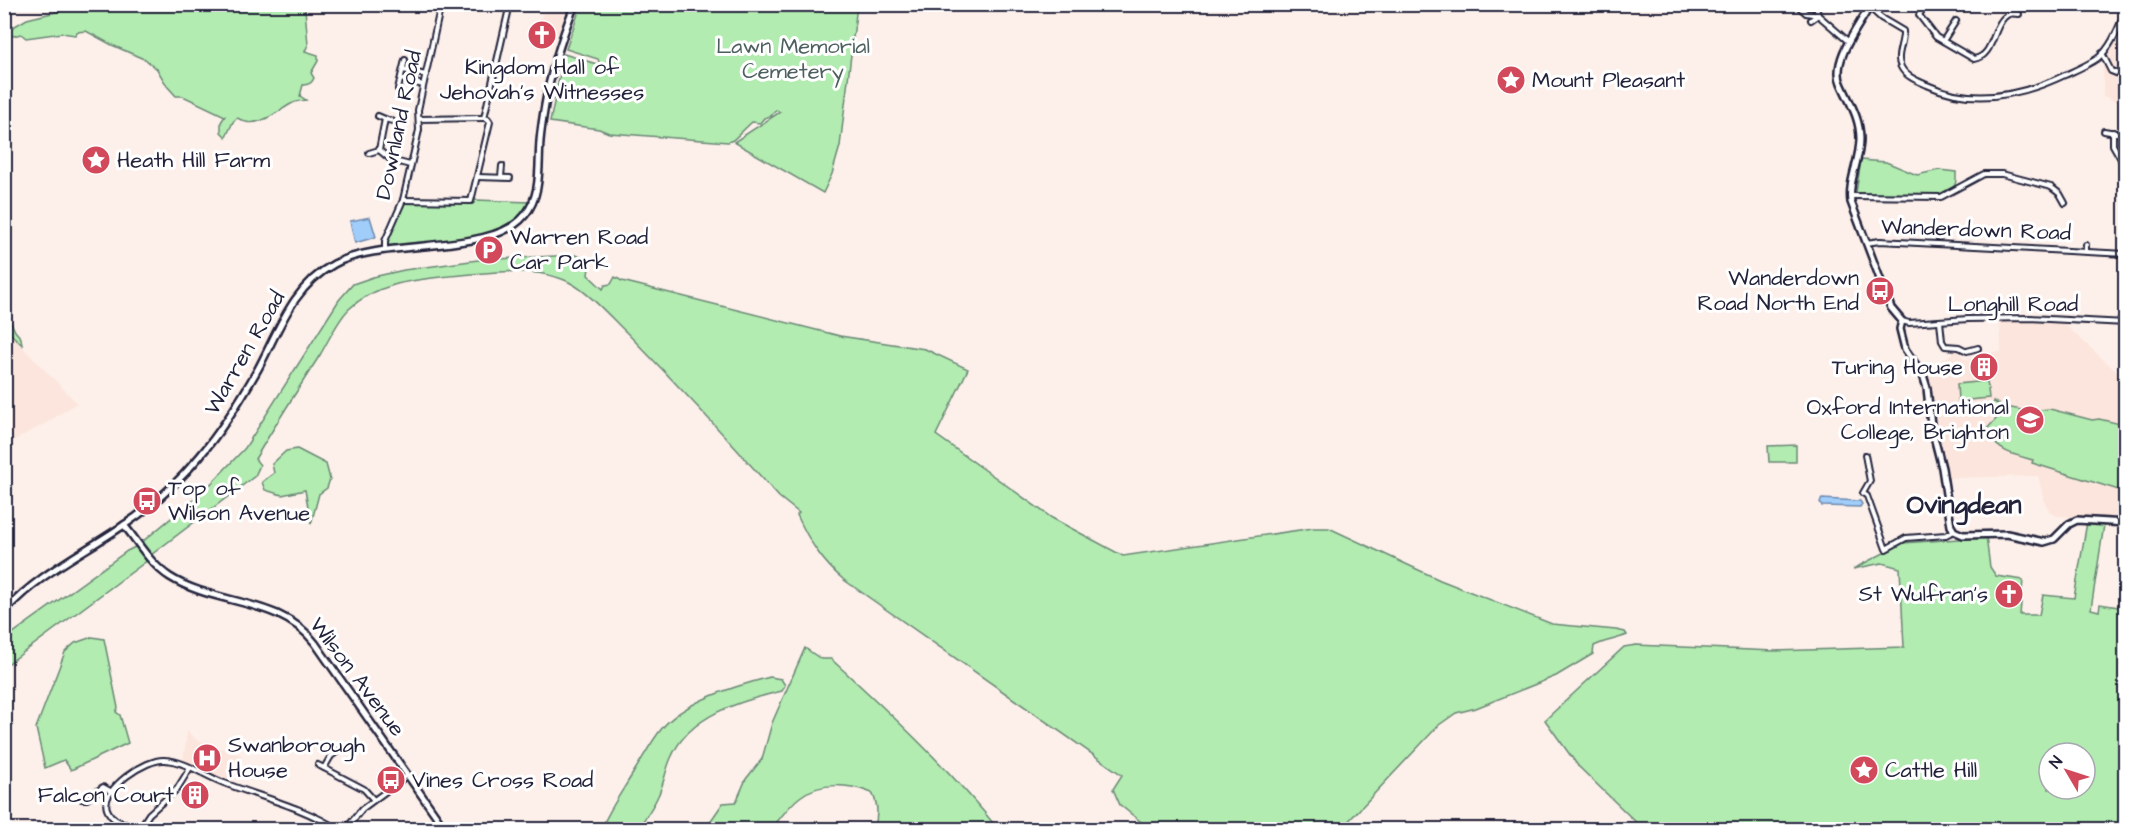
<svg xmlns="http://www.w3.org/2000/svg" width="2130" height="834" viewBox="0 0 2130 834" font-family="'Architects Daughter',sans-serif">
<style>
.built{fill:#fce5dc}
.green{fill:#b2ecb0;stroke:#6a8776;stroke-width:1.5;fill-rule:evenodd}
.water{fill:#a0cdfa;stroke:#6e89ae;stroke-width:1.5}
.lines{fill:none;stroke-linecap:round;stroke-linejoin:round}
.minor-casing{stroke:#22223b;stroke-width:8}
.tertiary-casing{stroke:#22223b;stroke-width:10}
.minor{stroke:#fff;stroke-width:4}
.tertiary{stroke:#fff;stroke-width:5}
.labels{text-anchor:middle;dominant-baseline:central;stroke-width:6;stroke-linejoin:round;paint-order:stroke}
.park-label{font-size:22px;fill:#4d5f5e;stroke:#fff}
.poi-label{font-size:22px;fill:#22223b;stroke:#fff;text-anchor:start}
.street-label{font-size:22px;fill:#22223b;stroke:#fff}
.quarter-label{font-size:26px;font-weight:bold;fill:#22223b;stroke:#fff}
</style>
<rect width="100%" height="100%" fill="#fdf0ea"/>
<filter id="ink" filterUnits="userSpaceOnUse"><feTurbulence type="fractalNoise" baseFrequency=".0167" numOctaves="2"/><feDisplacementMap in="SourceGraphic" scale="12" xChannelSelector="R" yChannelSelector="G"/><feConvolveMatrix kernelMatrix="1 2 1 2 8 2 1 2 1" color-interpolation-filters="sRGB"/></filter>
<g filter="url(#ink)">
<g class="built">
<path d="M546 4 570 5 560 34 538 26Z"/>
<path d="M2125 18V106L2104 96 2103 97V60L2116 40Z"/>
<path d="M2000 322H2062L2125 379V521L2057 516 2050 512 2044 501 2038 476 1946 478 1932 409 1929 381 1925 374 1957 349 1964 359 1977 358V354L2001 352Z"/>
<path d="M4 328 77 403 48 422 5 445Z"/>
<path d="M187 731 198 741 242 755 233 782 183 762Z"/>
</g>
<g class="green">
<path d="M85 5H130L132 8V5H307L305 9 308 45 305 51 318 55V61L311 73 314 78C312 83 308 85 303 85L300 96 306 100C301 101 296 101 291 104 280 110 260 126 246 122 243 121 240 119 237 118L233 122 226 137 221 132V122L225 116 183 96H176L167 86 157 69 146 60 112 45 86 31 77 32 75 35 62 33 26 38 21 34 13 36 8 35V30L27 19Z"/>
<path d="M581 5H857L840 146 832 174 823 193 734 142 780 112 776 110 771 116 764 118 760 123 752 122 733 140 728 142 609 133 599 129 550 122 564 54 600 65 598 59 566 49Z"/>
<path d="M1861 160 1886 162 1917 175 1939 170 1956 172C1956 179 1957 185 1951 190 1939 199 1874 193 1856 193Z"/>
<path d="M476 200 530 202C524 211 518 220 508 226 480 242 425 242 393 246L385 245 404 201Z"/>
<path d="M575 255 590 260 588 275 603 289 605 285 611 284 615 277 622 281 840 336 925 349 968 369 936 435 1052 518 1123 556 1313 528H1329L1440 580 1552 624 1616 630 1625 632 1627 635C1615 640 1606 640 1594 646L1593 654 1556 676 1476 708 1456 713 1439 725 1341 829H1150L1120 805 1113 789 1122 775 844 580C822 562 809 541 797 515L799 513 779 497C730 441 680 387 628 334 610 317 585 287 562 279 528 266 486 273 450 276 414 280 376 283 349 309 337 321 329 340 320 355 298 389 276 424 255 459L260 465 255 476 151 555 148 560 5 666V639L127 551 137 546 203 492 245 448 339 300 353 284 373 277 404 270 478 260Z"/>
<path d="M4 307 15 331 21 338 22 345 5 328Z"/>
<path d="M1987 381 1989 398 1958 401 1957 384Z"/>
<path d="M1993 401 2001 406 2032 412V418H2036L2038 410 2050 409 2092 420 2099 419 2125 425V492L2032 463 2033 460C2016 455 2001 453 1991 438L1988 440 1986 430 1997 418 1996 411 1992 408Z"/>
<path d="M1796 445V462H1769L1768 446Z"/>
<path d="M297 449 326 464 330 479 327 488 319 494 311 524 305 490 282 495 265 490 262 482 274 473 272 464 286 451Z"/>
<path d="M2087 522 2104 523V525L2091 609 2099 611 2100 604 2125 608V829H1643L1578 766 1545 720 1624 647 1636 645 1774 651 1904 647 1900 568 1882 563 1853 569 1903 543 1986 537 1990 567 1996 576 2023 580 2020 615H2039L2043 595 2074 598ZM2049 753H2085V789H2049Z"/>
<path d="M92 637 104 639 118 708 116 712 120 715 128 743 71 770 64 760 45 768 36 728 65 652 75 643Z"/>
<path d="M805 648 821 659H831C889 712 949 768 998 829H874C878 817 879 805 872 793 849 784 821 781 800 797 789 805 780 819 771 829H705L723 803 736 802 746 779 762 759 772 723Z"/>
<path d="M770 677 781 679 785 685 782 691C740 701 689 715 671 758 665 771 664 785 657 798 652 809 644 819 638 829H601C610 808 623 790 635 770 644 756 652 740 663 727 687 700 736 686 770 677Z"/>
</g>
<g class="water">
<path d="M370 217 376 237 355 243 350 221Z"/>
<path d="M1822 499 1860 501 1862 504 1860 507 1822 506 1820 502Z"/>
</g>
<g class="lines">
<g class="minor-casing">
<g id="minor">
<path d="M1796 4 1806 13 1818 15 1849 42"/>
<path d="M1926 4 1919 15 1936 37 1974 59C1995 57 1992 22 2009 14 2012 13 2016 14 2019 14"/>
<path d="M1869 7 1881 18 1903 31C1904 43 1895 56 1901 67 1906 77 1918 81 1927 85 1973 106 2021 96 2065 75 2076 70 2088 65 2098 58 2112 47 2119 26 2126 10"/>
<path d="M1811 20 1818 15 1816 6"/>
<path d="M1943 41 1956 21"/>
<path d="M2102 53 2111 71 2126 77"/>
<path d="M403 70 426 75"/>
<path d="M401 79 423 85"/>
<path d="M398 89 405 60"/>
<path d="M378 116 385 119"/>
<path d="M484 118 510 4"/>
<path d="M419 119 484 118"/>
<path d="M392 121 385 119 379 150 391 160 410 165"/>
<path d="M2104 131 2122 134"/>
<path d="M2113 132V145L2121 159 2126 179"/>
<path d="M369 153 379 150"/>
<path d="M477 177 510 178"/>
<path d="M501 177 502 166"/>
<path d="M1851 196 1941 197 1984 174H2002L2051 187 2060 194 2065 203"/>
<path d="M403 200 471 201 490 122 488 119 484 118"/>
<path d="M1866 243 1880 241 2126 254"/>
<path d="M385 250V241L403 200 419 130 418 110 441 4"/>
<path d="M2086 251V245"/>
<path d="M1902 321 1909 323 1968 319 2029 318 2126 323"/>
<path d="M1940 321 1942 341 1945 346 1959 347 1967 351 1978 348"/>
<path d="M1865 455 1870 481 1863 493 1867 496 1886 549 1906 538 1946 535 1954 531"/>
<path d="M338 751 331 756 324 768 364 789 373 799"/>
<path d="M318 765 324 768"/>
<path d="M79 795 82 799H87L103 787 112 792"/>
<path d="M140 828 149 814 177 789 190 768"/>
<path d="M111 830 118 822"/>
<path d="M141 830C130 823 113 825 107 809 100 789 147 758 165 760 185 761 205 776 224 783 263 798 303 807 339 830"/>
<path d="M345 830 362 809 408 775"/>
</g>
</g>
<g class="tertiary-casing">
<g id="tertiary">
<path d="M1871 4C1860 25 1831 60 1841 83 1849 102 1860 117 1860 139 1860 161 1848 180 1851 202L1891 308 1902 321 1900 329 1905 349 1923 375 1927 388 1931 425 1942 468 1951 526 1954 531 1963 535 2007 534 2044 542 2054 539 2069 524 2077 520 2126 523"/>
<path d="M124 525C138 542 151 565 170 577 216 606 280 597 315 643L446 830"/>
<path d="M4 612C36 576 79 555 118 529 148 510 177 484 200 456 222 430 241 399 258 369 279 330 292 287 334 264 384 237 493 256 525 215 542 194 538 167 540 141 541 129 543 117 545 105 551 70 562 37 575 4"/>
</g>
</g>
<use href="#minor" class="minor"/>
<use href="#tertiary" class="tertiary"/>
</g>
</g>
<defs>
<g id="church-disc" transform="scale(1.5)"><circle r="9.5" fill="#d1495b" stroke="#fff"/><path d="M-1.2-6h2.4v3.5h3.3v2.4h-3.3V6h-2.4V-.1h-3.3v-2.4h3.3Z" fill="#fff"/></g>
<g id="sight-disc" transform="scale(1.5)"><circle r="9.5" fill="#d1495b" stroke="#fff"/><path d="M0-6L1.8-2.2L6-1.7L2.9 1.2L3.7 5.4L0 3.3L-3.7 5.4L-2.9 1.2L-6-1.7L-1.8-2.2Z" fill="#fff"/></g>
<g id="parking-disc" transform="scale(1.5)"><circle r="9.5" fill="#d1495b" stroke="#fff"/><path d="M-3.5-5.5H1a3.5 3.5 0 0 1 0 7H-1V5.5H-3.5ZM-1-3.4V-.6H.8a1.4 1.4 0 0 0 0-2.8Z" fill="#fff"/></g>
<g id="bus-disc" transform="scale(1.5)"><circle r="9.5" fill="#d1495b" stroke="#fff"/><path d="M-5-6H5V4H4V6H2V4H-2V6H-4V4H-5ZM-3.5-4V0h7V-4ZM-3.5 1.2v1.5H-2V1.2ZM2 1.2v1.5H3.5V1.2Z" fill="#fff"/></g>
<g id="building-disc" transform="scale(1.5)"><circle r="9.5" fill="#d1495b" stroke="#fff"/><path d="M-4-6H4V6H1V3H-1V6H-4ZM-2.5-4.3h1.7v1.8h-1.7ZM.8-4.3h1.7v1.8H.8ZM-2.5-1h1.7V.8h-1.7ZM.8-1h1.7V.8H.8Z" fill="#fff"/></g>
<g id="school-disc" transform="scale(1.5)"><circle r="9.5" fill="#d1495b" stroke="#fff"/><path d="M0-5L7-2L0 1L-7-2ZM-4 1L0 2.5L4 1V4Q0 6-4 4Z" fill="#fff"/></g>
<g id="hospital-disc" transform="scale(1.5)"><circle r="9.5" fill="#d1495b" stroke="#fff"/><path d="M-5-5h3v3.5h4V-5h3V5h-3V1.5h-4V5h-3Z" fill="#fff"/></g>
</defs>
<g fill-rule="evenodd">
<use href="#church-disc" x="542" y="35"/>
<use href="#sight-disc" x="1511" y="80"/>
<use href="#sight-disc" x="96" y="160"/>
<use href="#parking-disc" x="489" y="250"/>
<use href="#bus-disc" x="1880" y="291"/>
<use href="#building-disc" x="1984" y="367"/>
<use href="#school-disc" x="2030" y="420"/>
<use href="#bus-disc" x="147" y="501"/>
<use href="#church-disc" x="2009" y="594"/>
<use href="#hospital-disc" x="207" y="758"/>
<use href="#sight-disc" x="1864" y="770"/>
<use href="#bus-disc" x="391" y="780"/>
<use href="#building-disc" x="195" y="795"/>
</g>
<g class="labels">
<g class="park-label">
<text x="793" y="46">Lawn Memorial<tspan x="793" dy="25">Cemetery</tspan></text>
</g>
<g class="poi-label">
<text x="542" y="67" text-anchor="middle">Kingdom Hall of<tspan x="542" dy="25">Jehovah's Witnesses</tspan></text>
<text x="1532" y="80">Mount Pleasant</text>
<text x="117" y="160">Heath Hill Farm</text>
<text x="510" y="237">Warren Road<tspan x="510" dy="25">Car Park</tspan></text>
<text x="1859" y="278" text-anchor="end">Wanderdown<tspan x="1859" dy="25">Road North End</tspan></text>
<text x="1963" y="367" text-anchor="end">Turing House</text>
<text x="2009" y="407" text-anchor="end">Oxford International<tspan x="2009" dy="25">College, Brighton</tspan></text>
<text x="168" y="488">Top of<tspan x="168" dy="25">Wilson Avenue</tspan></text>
<text x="1988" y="594" text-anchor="end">St Wulfran's</text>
<text x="228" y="745">Swanborough<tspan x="228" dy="25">House</tspan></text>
<text x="1885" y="770">Cattle Hill</text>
<text x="412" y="780">Vines Cross Road</text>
<text x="174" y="795" text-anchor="end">Falcon Court</text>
</g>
<g class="street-label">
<text transform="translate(399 125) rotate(-78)">Downland Road</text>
<text transform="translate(1976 230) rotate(2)">Wanderdown Road</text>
<text x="2013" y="304">Longhill Road</text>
<text transform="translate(245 353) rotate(-60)">Warren Road</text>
<text transform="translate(357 677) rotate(53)">Wilson Avenue</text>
</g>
<g class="quarter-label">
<text x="1964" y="505">Ovingdean</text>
</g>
</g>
<rect width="2130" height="834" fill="none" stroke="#fff" stroke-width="24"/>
<rect x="12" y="12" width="2106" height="810" fill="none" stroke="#22223b" stroke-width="2" filter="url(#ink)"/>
<g transform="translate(2067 771) rotate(309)"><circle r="28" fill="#ffffff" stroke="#a7a7b1" stroke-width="1.5"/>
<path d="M0-4.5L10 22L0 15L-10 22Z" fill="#d1495b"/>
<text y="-9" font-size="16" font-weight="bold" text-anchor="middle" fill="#22223b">N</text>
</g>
</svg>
